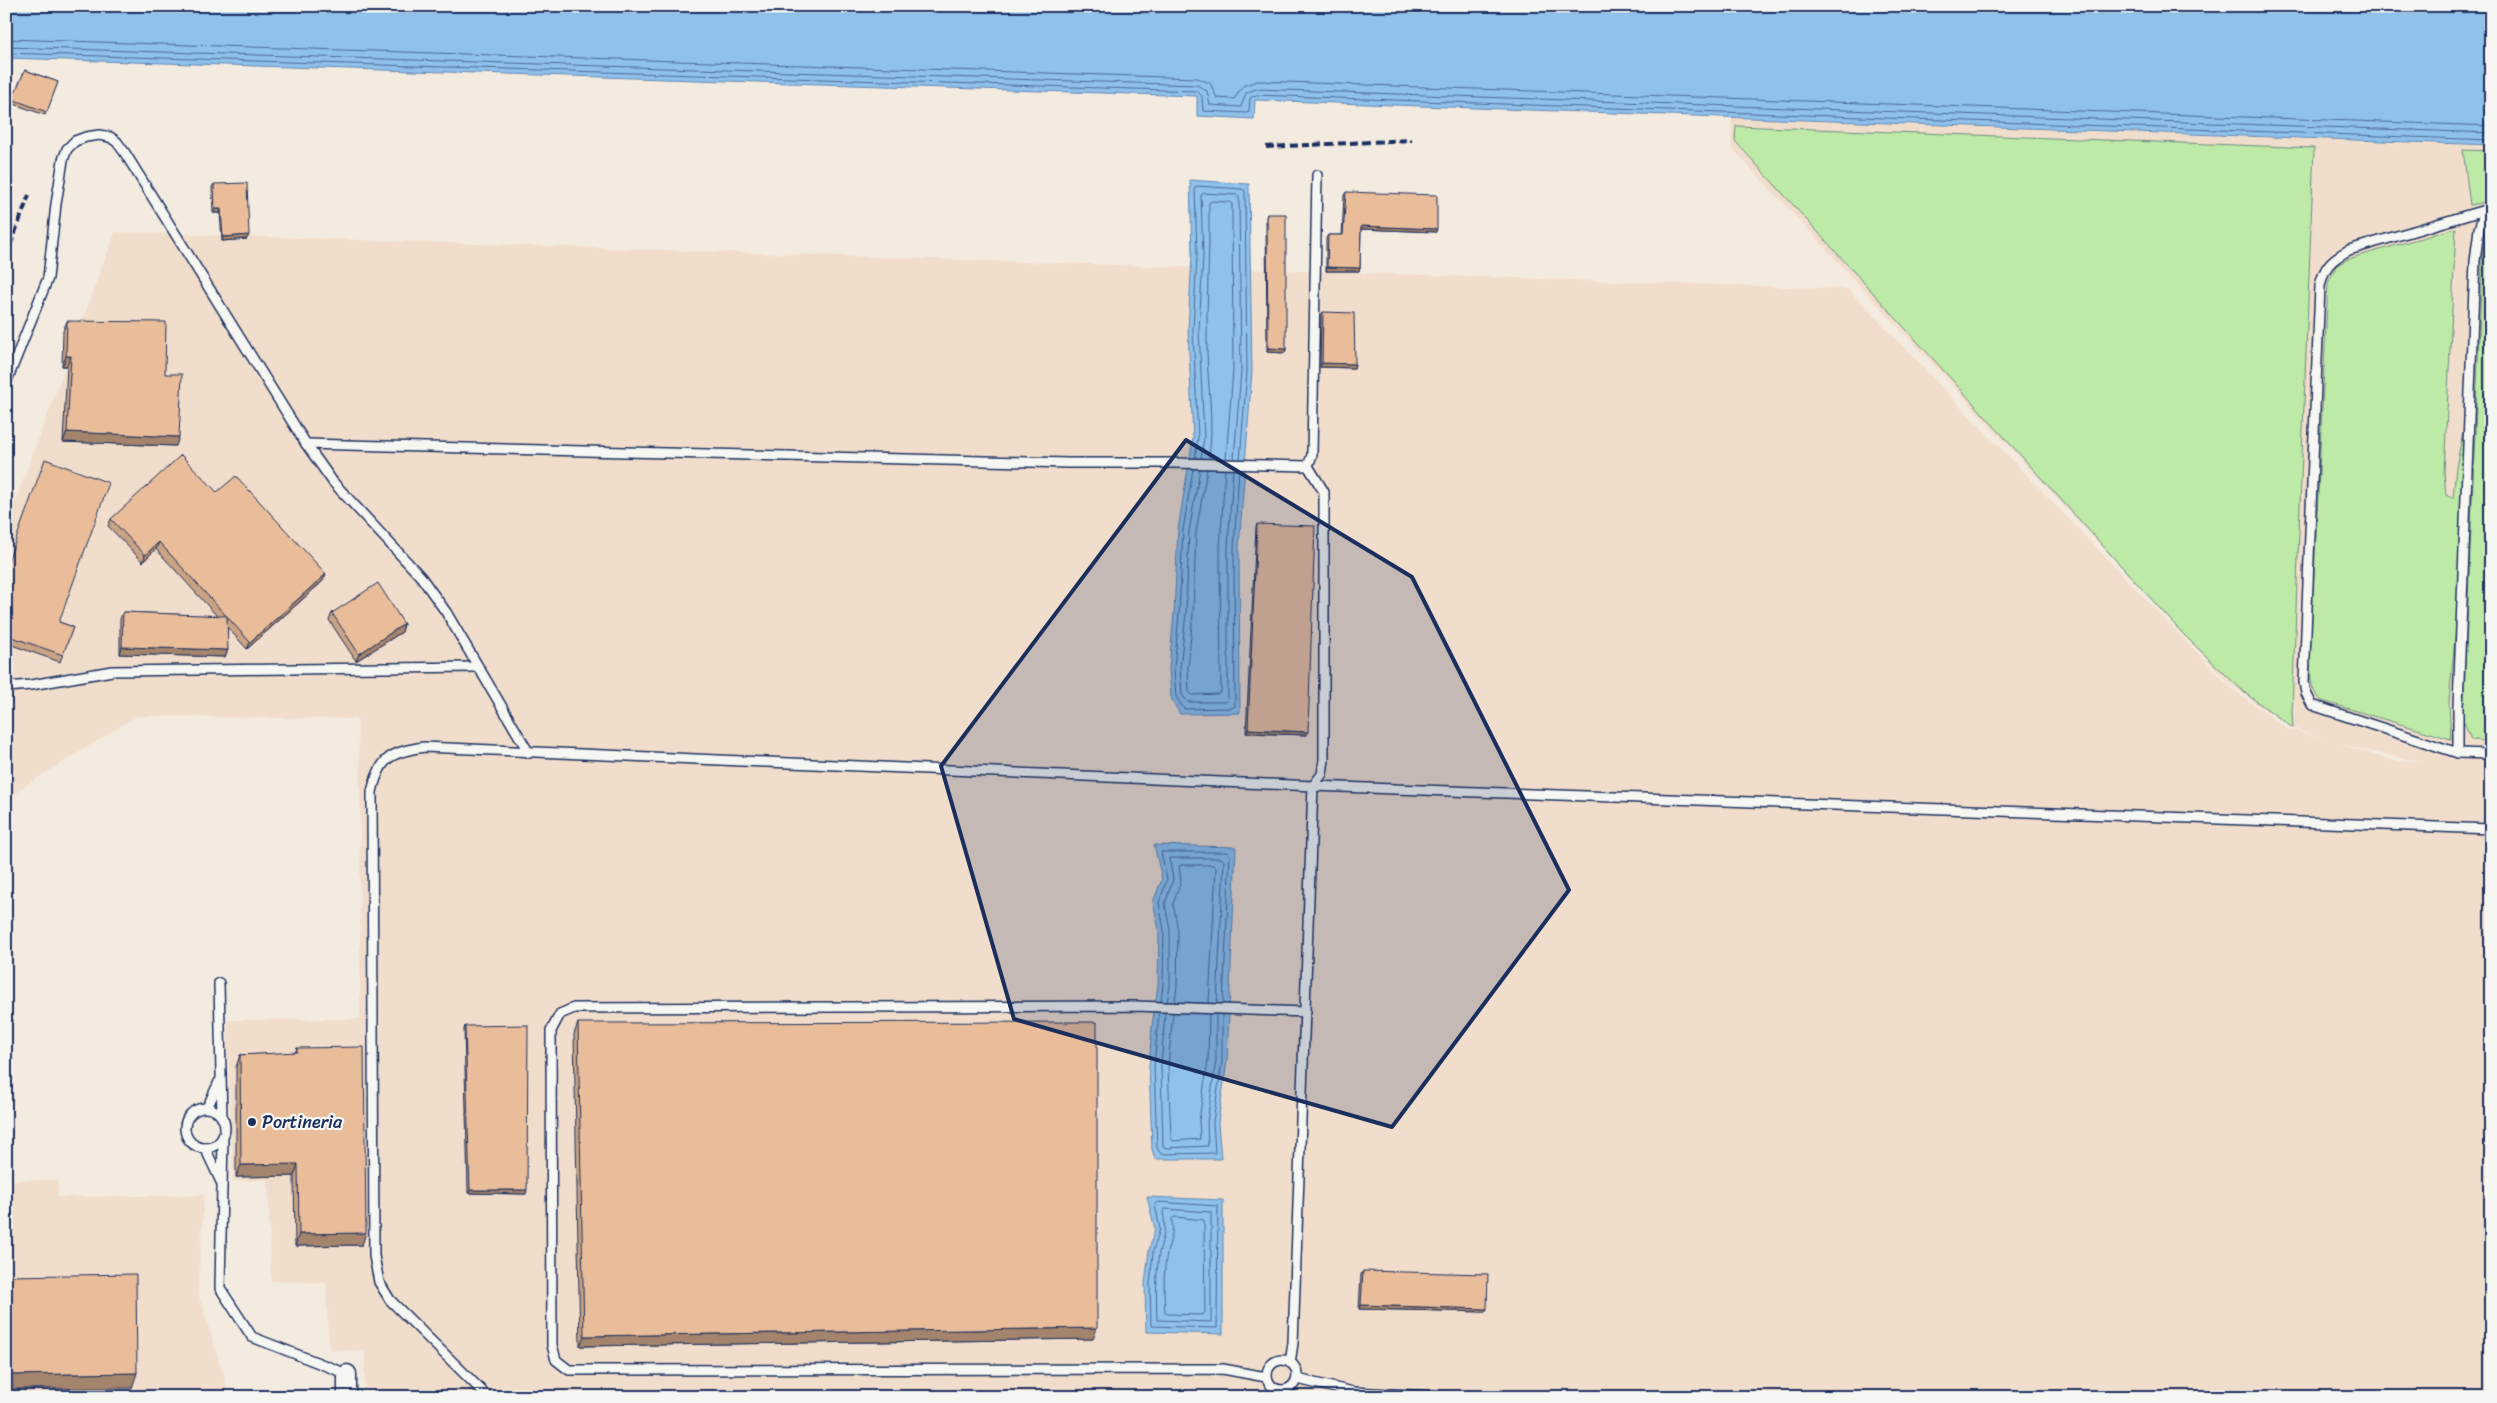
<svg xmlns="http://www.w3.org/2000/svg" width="2497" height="1403" viewBox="0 0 2497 1403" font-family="Sriracha,sans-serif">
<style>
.built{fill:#f1ddcb;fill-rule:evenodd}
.green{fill:#bdeaa7;stroke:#6c8c82}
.water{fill:#8fc1eb;stroke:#6187b3}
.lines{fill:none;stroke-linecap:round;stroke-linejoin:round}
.shore{stroke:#496996;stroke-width:1}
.lane-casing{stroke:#1b2f5e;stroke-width:12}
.street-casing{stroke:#1b2f5e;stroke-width:21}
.lane{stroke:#f6f6f2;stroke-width:9}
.street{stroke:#f6f6f2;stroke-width:18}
.rail{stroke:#1b2f5e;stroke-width:4;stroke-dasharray:8 4;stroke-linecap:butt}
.wall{fill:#c9a384;stroke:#1b2f5e}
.shaded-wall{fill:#a4846c;stroke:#1b2f5e}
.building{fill:#eabd9a;stroke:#1b2f5e}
.marked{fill:#1b2f5e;fill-opacity:0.2;stroke:#1b2f5e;stroke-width:4;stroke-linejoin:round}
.poi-dot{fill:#1b2f5e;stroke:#f6f6f2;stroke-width:2}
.labels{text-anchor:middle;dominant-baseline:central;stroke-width:4.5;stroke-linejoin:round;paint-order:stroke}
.poi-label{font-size:18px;fill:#1b2f5e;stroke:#f6f6f2;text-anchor:start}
</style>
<rect width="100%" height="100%" fill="#f4ebe0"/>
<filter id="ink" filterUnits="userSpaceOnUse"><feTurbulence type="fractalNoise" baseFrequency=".02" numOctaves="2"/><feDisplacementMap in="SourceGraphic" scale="10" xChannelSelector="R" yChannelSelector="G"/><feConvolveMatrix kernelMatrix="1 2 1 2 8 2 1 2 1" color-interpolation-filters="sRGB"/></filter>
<g filter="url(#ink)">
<g class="built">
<path d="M1732 118 2491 146V1397H364L365 1351 329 1350 326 1283 271 1281 268 1180 233 1181 228 1044V1020L360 1019V768L357 719 137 716 22 788 6 803V526L115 232 1848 289 2232 689 2286 728 2322 739 2293 728 2260 707 2228 682 1731 147ZM2339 744 2405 759 2422 761H2394Z"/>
<path d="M6 1180H58V1197L204 1195 198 1292 230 1397H6Z"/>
</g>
<g class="green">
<path d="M1736 126 2314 148 2292 711 2293 728 2245 693 2183 634 1735 141Z"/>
<path d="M2463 150 2491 151V201L2470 205Z"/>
<path d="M2456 228 2444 472 2446 495 2453 498 2456 467 2463 432 2458 605 2449 702 2451 739 2322 701C2309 690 2311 677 2310 661L2328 283 2336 266 2348 259Z"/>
<path d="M2491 235V741L2471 740 2463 719 2482 265 2483 249Z"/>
</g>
<g class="water">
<path d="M6 6H2491V145L1255 100 1254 119 1197 116V96L6 58Z"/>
<path d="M1190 180 1249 184 1252 371 1239 547 1240 713 1180 714 1171 698 1169 668 1174 613 1178 529 1193 438 1188 329 1192 255Z"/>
<path d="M1154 845 1236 847 1227 1061 1218 1123 1221 1159H1155L1152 1149 1149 1066 1152 1026 1158 985 1159 930 1153 902 1162 879Z"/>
<path d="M1147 1197 1223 1200V1334L1146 1332 1145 1284 1149 1250 1155 1229Z"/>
</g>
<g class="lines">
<g class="shore">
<path d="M6 39 1197 78 1210 83 1217 98 1234 99 1243 86 1257 81 2491 126"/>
<path d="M6 47 1197 85 1207 91 1210 105 1241 107 1246 93 1256 89 2491 133"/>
<path d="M6 53 1197 91 1202 96 1203 111 1247 113 1249 111 1250 98 1256 95 2491 140"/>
<path d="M1195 458 1198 438 1193 330 1197 255 1195 188 1197 186 1242 189 1245 191 1247 371 1240 459"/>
<path d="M1201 458 1204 438 1199 330 1203 256 1201 195 1204 193 1237 195 1239 197 1241 371 1234 459"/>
<path d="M1209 458C1214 423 1208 387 1207 352 1206 302 1210 253 1209 203L1212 201 1229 202 1232 204 1233 370 1226 459"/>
<path d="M1193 469 1183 530 1179 614 1174 668 1176 697 1184 709 1232 708 1235 706 1234 547 1239 470"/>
<path d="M1200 469 1189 531 1186 614 1180 668 1182 695 1188 702H1226L1228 699V547L1233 470"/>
<path d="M1207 469 1196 532 1193 614 1188 668 1189 692 1192 695 1218 694 1221 692 1220 547 1225 470"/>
<path d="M1161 1001 1163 985 1164 930 1159 903 1167 879 1161 852H1228L1230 855 1223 1003"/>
<path d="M1167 1002 1170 986V930L1165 904 1173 879 1169 858H1221L1224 861 1217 1003"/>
<path d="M1175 1002 1177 986 1178 930 1173 904 1181 881 1179 866 1181 865H1213L1216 868 1209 1003"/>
<path d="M1159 1012 1154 1066 1157 1148 1161 1154 1215 1153 1213 1122 1222 1061V1015"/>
<path d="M1165 1013 1161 1066 1163 1146 1166 1148 1208 1146 1207 1122 1216 1061V1014"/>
<path d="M1173 1013 1168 1066 1171 1138 1173 1141 1200 1139 1199 1120 1208 1060 1209 1014"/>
<path d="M1157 1202 1218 1206 1217 1328 1151 1326 1150 1284 1153 1251 1160 1229 1155 1205Z"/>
<path d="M1165 1209 1211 1212V1322L1157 1320C1156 1298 1156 1275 1159 1253 1163 1234 1167 1232 1163 1212Z"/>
<path d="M1175 1217 1204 1220 1205 1312 1203 1315 1167 1314 1165 1312C1164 1293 1163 1272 1167 1253 1170 1241 1174 1232 1172 1219Z"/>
</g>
<g class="lane-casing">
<g id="lane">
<path d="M2485 210 2479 229 2475 261 2458 706V753L2312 705 2306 693 2304 682 2320 286C2324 266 2332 259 2349 250L2485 210H2491"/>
<path d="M6 383 48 278 56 204 63 160 67 149 75 141 86 137 99 135 110 137 117 142 125 153 306 444 333 482 421 577 446 612 529 753"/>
<path d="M306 444 1068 463H1173L1308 466"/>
<path d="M6 687 31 685 112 671 477 667"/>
<path d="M2458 753 2491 754"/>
<path d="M219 983 222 1118"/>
<circle cx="205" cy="1128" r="20"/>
<path d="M207 1108 219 1082"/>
<path d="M223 1136 220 1288 252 1337 347 1374"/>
<path d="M205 1148 222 1184"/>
<circle cx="1282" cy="1375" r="15"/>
<path d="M1290 1363 1293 1343 1313 786 1322 774 1324 760V492L1308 466 1312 455 1317 175"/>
<path d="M1266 1377 1223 1369 569 1370 556 1360 552 1345 551 1031 560 1014 574 1008 1135 1006 1306 1012"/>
<path d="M1297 1379 1353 1392 1451 1397"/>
<path d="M488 1397 390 1300 379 1282 374 1256 372 792C380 757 391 752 424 747L1313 786 2491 829"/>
</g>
</g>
<g class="street-casing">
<path id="street" d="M347 1397V1374"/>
</g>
<use href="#lane" class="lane"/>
<use href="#street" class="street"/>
<g class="rail">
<path d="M1266 147 1412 140"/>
<path d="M6 257 29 195"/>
</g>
</g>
<g class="wall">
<path d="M25 70 58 82 45 115 11 103Z"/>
<path d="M214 184 247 239 222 241 220 213H213L212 187Z"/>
<path d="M1346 192 1436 232 1361 229 1360 268 1359 271H1326V238L1328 235H1342L1344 195Z"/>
<path d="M1267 214 1286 349 1285 353 1267 352 1266 217Z"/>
<path d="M1323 312 1355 364 1354 368 1320 367 1321 315Z"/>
<path d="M67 321 165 374 176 446 63 442 67 366H62L63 331Z"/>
<path d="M217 492 323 581 247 649 227 627 225 657 120 654V619L123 612 217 616 156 549 143 562 108 526 111 519Z"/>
<path d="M1257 524 1307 735 1246 733 1256 527Z"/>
<path d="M6 567 59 622 73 627 60 662 6 643Z"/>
<path d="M332 613 404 624 402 632 356 661 329 620Z"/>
<path d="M578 1023 1093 1339 580 1346 574 1034Z"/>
<path d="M465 1026 526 1194 468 1193 464 1029Z"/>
<path d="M297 1048 362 1245 295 1246 294 1176 236 1177V1067L240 1055 295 1053Z"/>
<path d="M1363 1271 1485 1312 1359 1309 1361 1274Z"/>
</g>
<g class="shaded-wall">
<path d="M215 209H221L220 213H213Z"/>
<path d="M1361 226 1437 229 1436 232 1360 229Z"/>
<path d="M249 235 247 239 222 241 223 237Z"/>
<path d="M1327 267 1360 268 1359 271H1326Z"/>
<path d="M1268 348 1286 349 1285 353 1267 352Z"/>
<path d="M66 356H71L67 366H62Z"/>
<path d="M1322 363 1355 364 1354 368 1320 367Z"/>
<path d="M67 432 179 437 176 446 63 442Z"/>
<path d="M159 542 156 549 143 562 145 555Z"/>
<path d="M326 574 323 581 247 649 250 642Z"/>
<path d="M404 624 402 632 356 661 359 654Z"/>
<path d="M122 647 228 650 225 657 120 654Z"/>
<path d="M1248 729 1308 732 1307 735 1246 733Z"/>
<path d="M298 1164 294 1176 236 1177 241 1165Z"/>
<path d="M470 1190H527L526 1194 468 1193Z"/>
<path d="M366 1233 362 1245 295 1246 299 1234Z"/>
<path d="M1361 1305 1487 1309 1485 1312 1359 1309Z"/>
<path d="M1097 1328 1093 1339 580 1346 584 1336Z"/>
<path d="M137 1373 132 1388 6 1389V1375Z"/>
</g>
<g class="building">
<path d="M25 70 58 82 47 112 12 99Z"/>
<path d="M247 183 249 235 223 237 221 209H215L214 184Z"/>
<path d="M1346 192 1437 195V229L1361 226 1360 268 1327 267 1328 235H1343Z"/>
<path d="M1267 214H1286V349L1268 348Z"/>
<path d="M1323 312 1354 313 1355 364 1322 363Z"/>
<path d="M67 321 166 322 165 374H182L179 437 67 432 71 356H66Z"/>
<path d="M181 455 217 492 236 476 326 574 250 642 159 542 145 555 111 519Z"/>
<path d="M45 459 109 483 59 622 73 627 63 655 6 635V567Z"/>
<path d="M1257 524 1315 526 1308 732 1248 729Z"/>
<path d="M378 583 404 624 359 654 332 613Z"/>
<path d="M123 612 227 616 228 650 122 647Z"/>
<path d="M1097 1022V1328L584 1336 578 1023Z"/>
<path d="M528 1025 527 1190H470L465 1026Z"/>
<path d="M364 1047 366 1233 299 1234 298 1164 241 1165 240 1055 297 1052V1048Z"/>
<path d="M1363 1271 1488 1274 1487 1309 1361 1305Z"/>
<path d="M136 1274 137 1373 6 1375V1276Z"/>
</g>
</g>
<path class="marked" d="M1186 440 1412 577 1569 890 1392 1127 1014 1019 941 766Z"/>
<circle class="poi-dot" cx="252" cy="1122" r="5"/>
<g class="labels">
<g class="poi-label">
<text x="262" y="1122">Portineria</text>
</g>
</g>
<rect width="2497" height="1403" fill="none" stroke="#f6f6f2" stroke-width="25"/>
<rect x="12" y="12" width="2472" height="1378" fill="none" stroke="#1b2f5e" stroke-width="2" filter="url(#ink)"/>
</svg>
